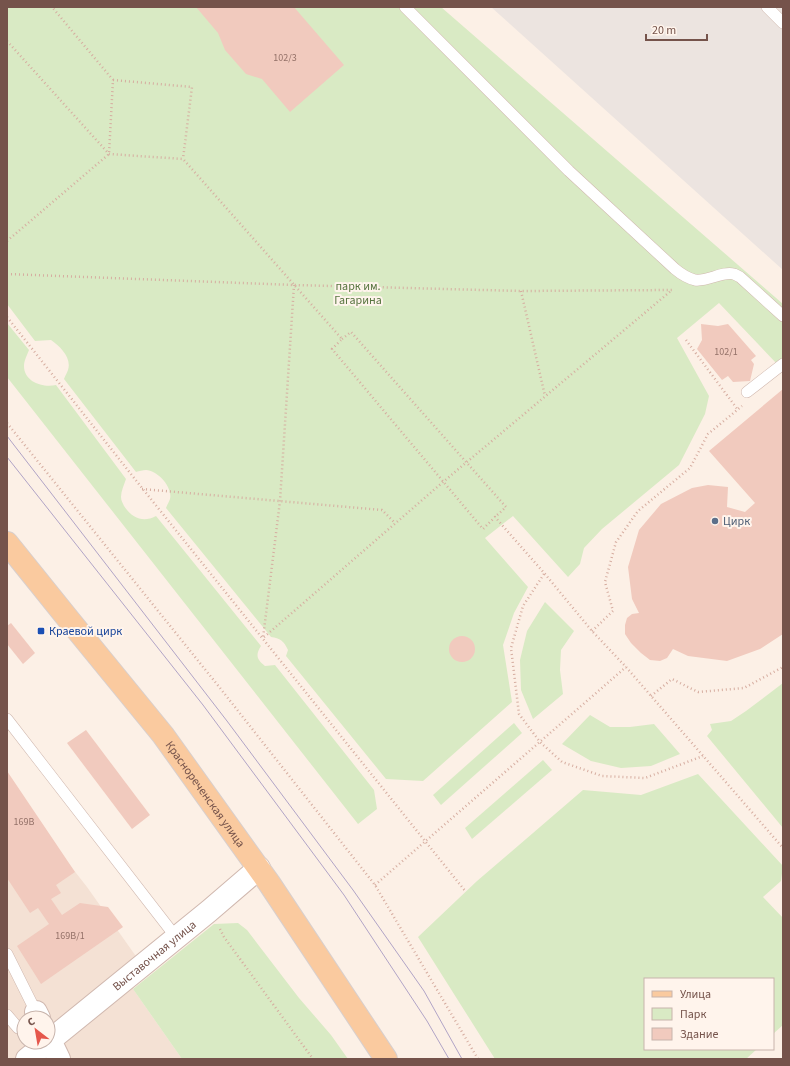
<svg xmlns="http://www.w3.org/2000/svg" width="790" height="1066" viewBox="0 0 790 1066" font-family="'Source Sans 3',sans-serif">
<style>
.residential{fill:#f4e1d4;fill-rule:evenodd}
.industrial{fill:#ece4e0}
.green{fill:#d9eac4}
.building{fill:#f1cabe}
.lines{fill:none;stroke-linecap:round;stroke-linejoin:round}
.service-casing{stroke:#d0b8af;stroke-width:12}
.minor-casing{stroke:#d0b8af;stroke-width:24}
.primary-casing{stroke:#d8cfcd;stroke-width:24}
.path{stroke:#d6ada0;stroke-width:2.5;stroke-dasharray:1 3;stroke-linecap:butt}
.service{stroke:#fff;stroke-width:11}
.minor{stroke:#fff;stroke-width:22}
.primary{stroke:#faca9f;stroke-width:22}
.tram{stroke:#b1a4c6;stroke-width:1}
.service-dot{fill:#5c6f8a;stroke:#fff4ec;stroke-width:1.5}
.transit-dot{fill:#1a4fb4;stroke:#fff4ec;stroke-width:1.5}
.labels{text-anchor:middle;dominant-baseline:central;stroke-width:4;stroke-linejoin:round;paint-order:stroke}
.number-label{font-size:10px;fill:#947168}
.park-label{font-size:12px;fill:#587540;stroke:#fff4ec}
.service-label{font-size:12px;fill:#4e5e75;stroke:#fff4ec;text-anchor:start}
.transit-label{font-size:12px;fill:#164399;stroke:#fff4ec;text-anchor:start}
.street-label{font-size:12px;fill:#75534b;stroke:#fff4ec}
</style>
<rect width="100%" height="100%" fill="#fcf0e6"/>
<path class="residential" d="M7 785 87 887 140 962 133 989 182 1059H7ZM24 1018H48V1042H24Z"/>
<path class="industrial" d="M491 7H783V270Z"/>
<g class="green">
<path d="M7 7H441L783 304V359L777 364 719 303 677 338 709 396 705 414 679 465 602 529 584 548 580 564 568 577 513 516 485 538 528 587 514 613 503 645 512 702 423 781 386 779 286 656 288 650C284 641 280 638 271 637L166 508C167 505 169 502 170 499 173 487 157 470 146 470 143 470 139 471 136 472L64 379C65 376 67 373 68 370 72 358 60 346 51 340L35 341 7 304Z"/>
<path d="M7 323 29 350C27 355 24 361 24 366 24 382 43 388 56 385L126 479C124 485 121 491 121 497 121 501 123 503 124 506 132 518 143 523 156 516L261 646C255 655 257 660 265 666L275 665 374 790 377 809 358 824 7 377Z"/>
<path d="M545 602 574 631 561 650 560 670 563 694 533 719 521 690 520 660 527 631Z"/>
<path d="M783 683V828L707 736 712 730 710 724 731 721 746 711Z"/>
<path d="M590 715 610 727H630L654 724 680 754 651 766 621 768 591 761 562 744Z"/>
<path d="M514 723 522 733 441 805 433 795Z"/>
<path d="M543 760 552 770 472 839 465 828Z"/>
<path d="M698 774 783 866 781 881 763 897 783 918V1025L773 1034V979H645V1049H757L746 1059H495L418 937 477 881 583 790 641 795Z"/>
<path d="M238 923 247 930 299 998 331 1035 348 1059H182L133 989 214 924Z"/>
</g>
<g class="building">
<path d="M196 7H294L344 65 290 112 262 79 246 74 225 50 218 33Z"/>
<path d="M701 324 718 326 728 324 756 356 751 360 754 364 750 381 733 382 728 376 722 380 697 349 702 340Z"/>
<path d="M783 389V634L760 649 727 661 688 656 673 649 667 658 660 661 650 660 641 653 631 643 625 634V625L627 618 632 614 639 613 632 599 628 567 639 530 661 504 692 488 708 485 728 487 727 507 745 512 755 503 709 451Z"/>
<path d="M11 623 35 653 23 664 7 644V626Z"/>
<circle cx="462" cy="649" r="13"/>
<path d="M86 730 150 815 132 829 67 743Z"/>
<path d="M7 771 75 872 56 885 61 893 51 899 62 915 80 903 108 907 123 927 41 984 17 946 49 924 38 908 30 913 7 878Z"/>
</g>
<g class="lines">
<g class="service-casing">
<g id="service">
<path d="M405 7 569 171 675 269C681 274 687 278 695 280 707 282 722 271 734 274 736 275 738 276 740 277L783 316"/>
<path d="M767 7 783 23"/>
<path d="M747 392 783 364"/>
<path d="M7 719 172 932"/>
<path d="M7 954 36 1012"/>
<path d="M7 1015 18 1028"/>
</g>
</g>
<g class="minor-casing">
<g id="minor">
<path d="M36 1012 39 1018"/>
<path d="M48 1036 59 1059"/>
<path id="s1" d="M48 1042 209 911 259 868"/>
<path d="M27 1059 48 1042"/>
</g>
</g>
<g class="primary-casing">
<g id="primary">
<path id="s2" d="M7 543 69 620 163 735 269 883 386 1059"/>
</g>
</g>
<g class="path">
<path d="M7 41 109 154 183 159 342 339 332 349 483 529 495 517 545 574 592 631 626 667 783 848"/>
<path d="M113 80 192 87 183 159"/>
<path d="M7 241 109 154 113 80 52 7"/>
<path d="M7 274 294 285 521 291 672 290 443 482 263 638 280 501 294 285"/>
<path d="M521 291 545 396"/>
<path d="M7 317 142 488 425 841 466 892"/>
<path d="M342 339 351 332 506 507 495 517"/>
<path d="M686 340 738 410"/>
<path d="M7 423 220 688 375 885 478 1059"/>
<path d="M142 489 382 510 395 523"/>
<path d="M544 574 523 606 511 648 519 714 540 742 562 762 602 776 645 778 703 756"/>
<path d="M592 631 613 611 605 582 616 542 638 511 690 468 708 434 742 406"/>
<path d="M651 696 672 679 698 692 744 688 783 667"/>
<path d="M375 885 626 667"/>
<path d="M220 929 224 937 313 1059"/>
</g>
<use href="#service" class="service"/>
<use href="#minor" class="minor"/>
<use href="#primary" class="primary"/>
<g class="tram">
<path d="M7 436 227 721 353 890 424 991 462 1059"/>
<path d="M7 457 203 705 344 895 427 1021 449 1059"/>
</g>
</g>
<circle class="service-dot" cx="715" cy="521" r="4"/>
<rect class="transit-dot" x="37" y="627" width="8" height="8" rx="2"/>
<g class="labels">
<g class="number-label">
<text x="285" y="58">102/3</text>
<text x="726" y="352">102/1</text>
<text x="24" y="822">169В</text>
<text x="70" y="936">169В/1</text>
</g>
<g class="park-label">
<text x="358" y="286">парк им.<tspan x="358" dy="14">Гагарина</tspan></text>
</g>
<g class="service-label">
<text x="723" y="521">Цирк</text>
</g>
<g class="transit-label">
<text x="49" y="631">Краевой цирк</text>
</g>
<g class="street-label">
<text stroke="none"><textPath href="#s2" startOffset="320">Краснореченская улица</textPath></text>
<text stroke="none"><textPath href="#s1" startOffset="137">Выставочная улица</textPath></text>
</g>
</g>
<rect width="790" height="1066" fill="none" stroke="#75534b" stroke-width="16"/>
<rect x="644" y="978" width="130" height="72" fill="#fff4ec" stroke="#c8b4ac"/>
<rect x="652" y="991" width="20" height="6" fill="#faca9f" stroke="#c8b4ac"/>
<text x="680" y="998" font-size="12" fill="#75534b">Улица</text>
<rect x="652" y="1008" width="20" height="12" fill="#d9eac4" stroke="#c8b4ac"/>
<text x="680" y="1018" font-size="12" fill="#75534b">Парк</text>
<rect x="652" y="1028" width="20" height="12" fill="#f1cabe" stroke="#c8b4ac"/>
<text x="680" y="1038" font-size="12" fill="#75534b">Здание</text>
<g transform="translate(36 1030) rotate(329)"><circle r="19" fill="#fff4ec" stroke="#c8b4ac"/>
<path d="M0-3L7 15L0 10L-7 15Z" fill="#e5574c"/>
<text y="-6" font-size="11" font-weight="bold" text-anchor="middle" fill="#75534b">С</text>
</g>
<path d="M646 34v6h61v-6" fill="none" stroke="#75534b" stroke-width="2"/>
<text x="652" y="34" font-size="12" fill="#75534b" stroke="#fff4ec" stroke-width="3" paint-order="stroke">20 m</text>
</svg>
